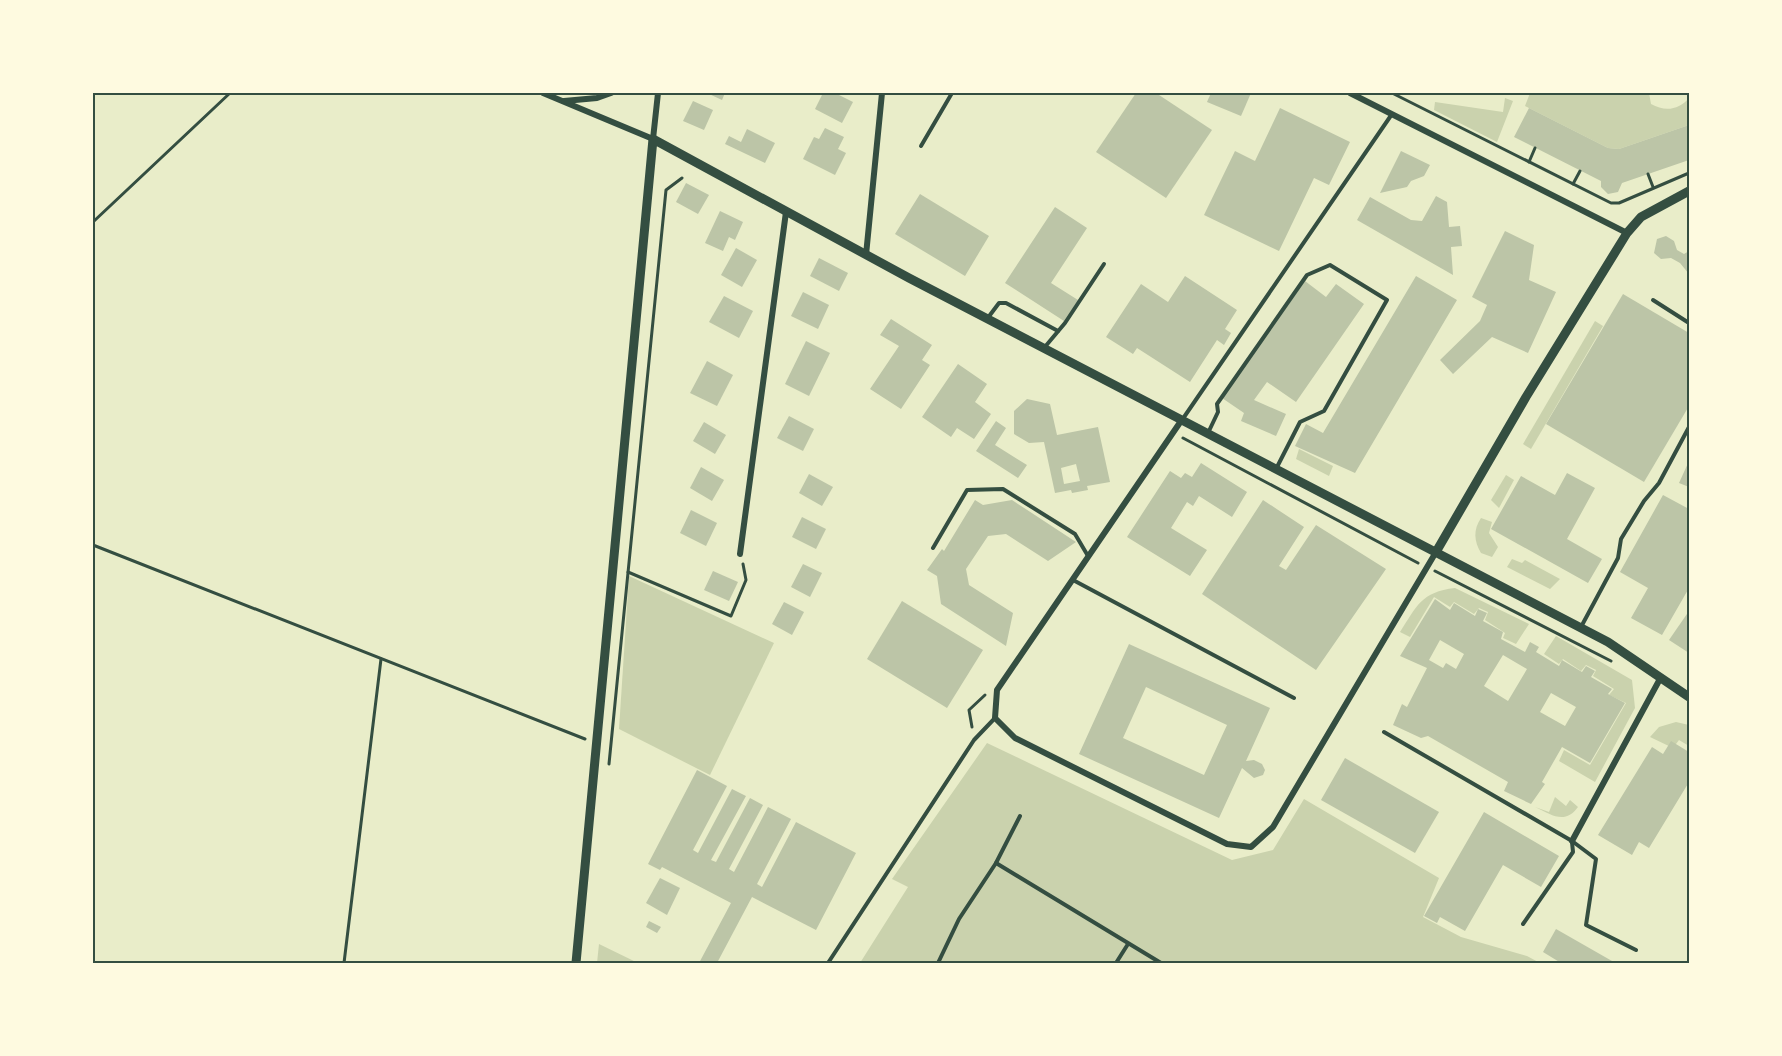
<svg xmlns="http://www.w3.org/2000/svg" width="1782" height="1056" viewBox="0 0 1782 1056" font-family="'Public Sans',sans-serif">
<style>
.green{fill:#cad2ad}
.building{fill:#bcc5a7;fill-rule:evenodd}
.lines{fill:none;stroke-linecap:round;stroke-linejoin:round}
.path{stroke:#344e41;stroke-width:3}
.service{stroke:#344e41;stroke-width:4}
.minor{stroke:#344e41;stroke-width:6}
.tertiary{stroke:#344e41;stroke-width:9}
.neatline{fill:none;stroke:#344e41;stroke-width:2}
</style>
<rect width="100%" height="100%" fill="#e9edc9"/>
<g class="green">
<path d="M1530 93H1649L1651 104C1665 112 1679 110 1689 98V125L1619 149 1608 148 1525 106Z"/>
<path d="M1505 98 1513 101 1497 142 1434 110 1435 102 1503 112Z"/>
<path d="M1595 321 1603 326 1531 449 1523 444Z"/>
<path d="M1299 449 1333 466 1329 476 1296 459Z"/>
<path d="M1506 475 1514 480 1499 508 1491 500Z"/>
<path d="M1481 518 1492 522 1489 533 1498 547 1492 557 1481 553C1474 541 1473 530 1481 518Z"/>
<path d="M1512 559 1522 563 1525 560 1560 579 1550 589 1507 567Z"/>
<path d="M629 576 774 643 710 775 619 729Z"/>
<path d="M1455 588 1529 624 1516 644 1503 638 1505 633 1485 620 1488 612 1479 608 1474 614 1454 602 1450 607 1434 597 1410 637 1400 632C1417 606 1421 592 1455 588Z"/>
<path d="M1556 636 1632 680 1635 708 1595 782 1559 761 1564 750 1590 765 1626 703 1609 695 1614 689 1593 676 1596 670 1586 665 1581 671 1563 659 1559 664 1544 654Z"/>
<path d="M1676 722 1689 725V746L1679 740 1673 748 1650 737 1659 727Z"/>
<path d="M987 743 1232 860 1273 850 1304 799 1439 878 1423 917 1461 937 1527 956 1540 963H860L908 887 892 879Z"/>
<path d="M1555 797 1566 806 1570 800 1578 807C1565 825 1552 815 1535 807L1549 812Z"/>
<path d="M599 944 638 963H597Z"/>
</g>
<g class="building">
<path d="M707 93H725L722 100Z"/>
<path d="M823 93H835L853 102 842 123 815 109Z"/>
<path d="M1136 93H1156L1212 130 1166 198 1096 152Z"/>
<path d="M1211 93H1251L1241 116 1207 102Z"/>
<path d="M693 101 713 110 704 130 683 121Z"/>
<path d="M1280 108 1350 142 1329 185 1314 178 1279 251 1204 215 1235 151 1255 161Z"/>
<path d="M1529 108 1608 148 1619 149 1689 125V160L1622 183 1618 192 1608 194 1601 187V181L1514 137Z"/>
<path d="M825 128 844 137 838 149 846 153 835 175 803 159 814 137 819 139Z"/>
<path d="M747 129 775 143 765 163 725 144 729 136 741 142Z"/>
<path d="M1401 151 1430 165 1424 176 1411 181 1407 187 1380 193Z"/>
<path d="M686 183 709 195 698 214 676 202Z"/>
<path d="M920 194 989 236 965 276 895 234Z"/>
<path d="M1436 196 1447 202 1449 227 1460 226 1462 246 1451 247 1453 275 1357 220 1370 197 1411 220 1422 221Z"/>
<path d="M1055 207 1087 228 1051 283 1078 300 1064 321 1005 283Z"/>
<path d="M720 211 743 222 735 240 729 237 723 251 705 243Z"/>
<path d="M1505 231 1534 245 1529 280 1556 292 1528 353 1492 337 1453 374 1440 360 1480 321 1487 305 1472 297Z"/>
<path d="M1666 236 1674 241 1677 250 1684 254 1689 251V274L1680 263 1671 258 1661 259 1654 253 1657 239Z"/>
<path d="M736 248 757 260 742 287 721 275Z"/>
<path d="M819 258 848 273 839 291 810 276Z"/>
<path d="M1185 276 1237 310 1225 329 1231 333 1224 345 1217 340 1190 382 1137 348 1133 354 1106 337 1141 284 1168 302Z"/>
<path d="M1416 276 1457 300 1355 473 1295 446 1306 424 1323 433Z"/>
<path d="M1305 281 1326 297 1336 284 1364 304 1296 402 1267 382 1254 400 1286 414 1276 436 1241 421 1244 413 1222 398Z"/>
<path d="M803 292 829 305 818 329 791 316Z"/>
<path d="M1623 294 1689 333V406L1644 482 1546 424Z"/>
<path d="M724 296 753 311 739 338 709 322Z"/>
<path d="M891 319 932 345 922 360 930 365 901 409 870 389 899 346 880 335Z"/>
<path d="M806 341 830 353 809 396 785 384Z"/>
<path d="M707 361 733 375 717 406 690 393Z"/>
<path d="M958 364 987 384 975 402 991 414 974 439 957 428 951 437 922 417Z"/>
<path d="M1027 399 1050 404 1057 435 1098 427 1110 482 1087 486 1088 490 1072 493 1071 490 1055 493 1044 442 1029 443 1014 434V411ZM1076 464 1080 481 1064 484 1061 468Z"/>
<path d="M789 416 814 429 803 451 777 438Z"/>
<path d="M996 421 1006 428 995 445 1027 465 1018 478 976 451Z"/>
<path d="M704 422 726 435 715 454 693 441Z"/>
<path d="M1689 461V487L1679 483Z"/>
<path d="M1201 463 1247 492 1232 517 1199 496 1193 506 1187 502 1171 528 1207 550 1190 576 1127 537 1170 471 1181 478 1185 473 1192 477Z"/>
<path d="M701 467 724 480 712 501 690 488Z"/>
<path d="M1567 473 1595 488 1567 539 1602 559 1588 583 1491 529 1521 476 1555 495Z"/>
<path d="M809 474 833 487 822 506 799 493Z"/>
<path d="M1663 495 1689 509V588L1662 635 1631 618 1648 588 1620 572Z"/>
<path d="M975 500 983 505 1012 500 1076 542 1048 561 1006 534 988 536 966 569 969 585 1013 613 1006 646 941 604 937 576 927 570 942 549 944 551Z"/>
<path d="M1263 500 1304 527 1279 566 1286 570 1316 525 1386 569 1316 670 1202 594Z"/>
<path d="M691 510 717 523 706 546 680 533Z"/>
<path d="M802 517 826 529 816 549 792 537Z"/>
<path d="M803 564 822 573 810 597 791 587Z"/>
<path d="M713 571 738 582 729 601 704 590Z"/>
<path d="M1435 599 1450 610 1454 603 1475 616 1478 609 1487 613 1483 621 1503 632 1501 639 1525 652 1530 642 1539 647 1536 652 1559 666 1562 660 1582 672 1586 666 1595 671 1591 677 1612 689 1608 694 1625 703 1590 763 1562 747 1542 782 1545 784 1531 804 1504 791 1508 782 1428 736 1421 738 1393 725 1402 704 1407 707 1427 668 1400 656ZM1440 640 1464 654 1456 669 1446 663 1443 668 1429 660ZM1503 655 1527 669 1508 701 1484 686ZM1551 693 1576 707 1565 726 1540 712Z"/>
<path d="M902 601 983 650 947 708 867 659Z"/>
<path d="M784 602 804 612 792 635 772 624Z"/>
<path d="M1689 611V653L1669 640Z"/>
<path d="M1129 644 1270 708 1246 761 1254 760 1262 764 1265 770 1263 775 1254 778 1242 768 1219 818 1079 754ZM1146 687 1227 725 1204 775 1123 738Z"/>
<path d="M1671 741 1689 752V782L1649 848 1639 842 1632 855 1598 835 1652 747 1663 754Z"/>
<path d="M1345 758 1439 812 1415 853 1321 800Z"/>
<path d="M697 770 727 786 693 850 698 853 732 789 746 796 711 860 716 862 750 798 763 805 729 869 734 872 768 807 791 819 757 884 762 887 796 822 856 853 816 930 752 897 717 963H699L731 903 662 867 660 870 648 864Z"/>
<path d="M1484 812 1559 856 1541 887 1503 865 1465 931 1440 917 1437 923 1424 916Z"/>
<path d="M660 878 680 888 667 915 646 903Z"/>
<path d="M649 921 661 927 657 933 646 927Z"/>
<path d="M1556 929 1612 961 1611 963H1561L1543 952Z"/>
</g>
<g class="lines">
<g class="path">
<path d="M1392 93 1611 203H1619L1689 173"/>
<path d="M1529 162 1535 148"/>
<path d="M1648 174 1653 187"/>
<path d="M1573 184 1580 171"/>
<path d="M93 222 230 93"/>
<path d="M1183 438 1418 563"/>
<path d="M93 545 585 739"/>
<path d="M1435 571 1611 661"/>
<path d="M628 572 731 616 746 580 743 564"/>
<path d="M972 727 969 710 985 695"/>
<path d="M609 764 666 190 682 178"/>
<path d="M344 963 381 659"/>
</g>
<g class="service">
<path d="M921 146 952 93"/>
<path d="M1653 300 1689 323"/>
<path d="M987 319 999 303H1006L1058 331"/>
<path d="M1044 348 1065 323 1104 264"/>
<path d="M1182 420 1392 114"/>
<path d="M1208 433 1218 412 1217 404 1307 275 1330 265 1387 300 1324 411 1300 422 1276 469"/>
<path d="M933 548 967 490 1003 489 1075 534 1088 556"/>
<path d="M1073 580 1294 698"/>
<path d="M1581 627 1618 558 1621 539 1644 501 1659 483 1689 427"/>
<path d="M1384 732 1572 841 1596 859 1586 925 1636 950"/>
<path d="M996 863 1161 963"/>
<path d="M1523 924 1573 852 1572 842"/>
<path d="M828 963 974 740 995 718"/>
<path d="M938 963 959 919 996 863 1020 816"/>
<path d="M1116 963 1128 944"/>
</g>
<g class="minor">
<path d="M543 93 653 139 658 93"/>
<path d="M1350 93 1627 233"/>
<path d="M564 101 597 98 611 93"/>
<path d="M866 255 882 93"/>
<path d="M1181 421 997 690 995 718 1015 738 1227 844 1251 847 1273 827 1436 552"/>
<path d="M740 554 786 212"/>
<path d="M1572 841 1661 677"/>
</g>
<g class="tertiary">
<path d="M1436 552 1526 397 1627 233 1641 217 1689 191"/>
<path d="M576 963 653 139 909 278 1608 642 1689 697"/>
</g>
</g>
<rect width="1782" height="1056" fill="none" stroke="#fefae0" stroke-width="189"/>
<rect x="94" y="94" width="1594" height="868" class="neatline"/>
</svg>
